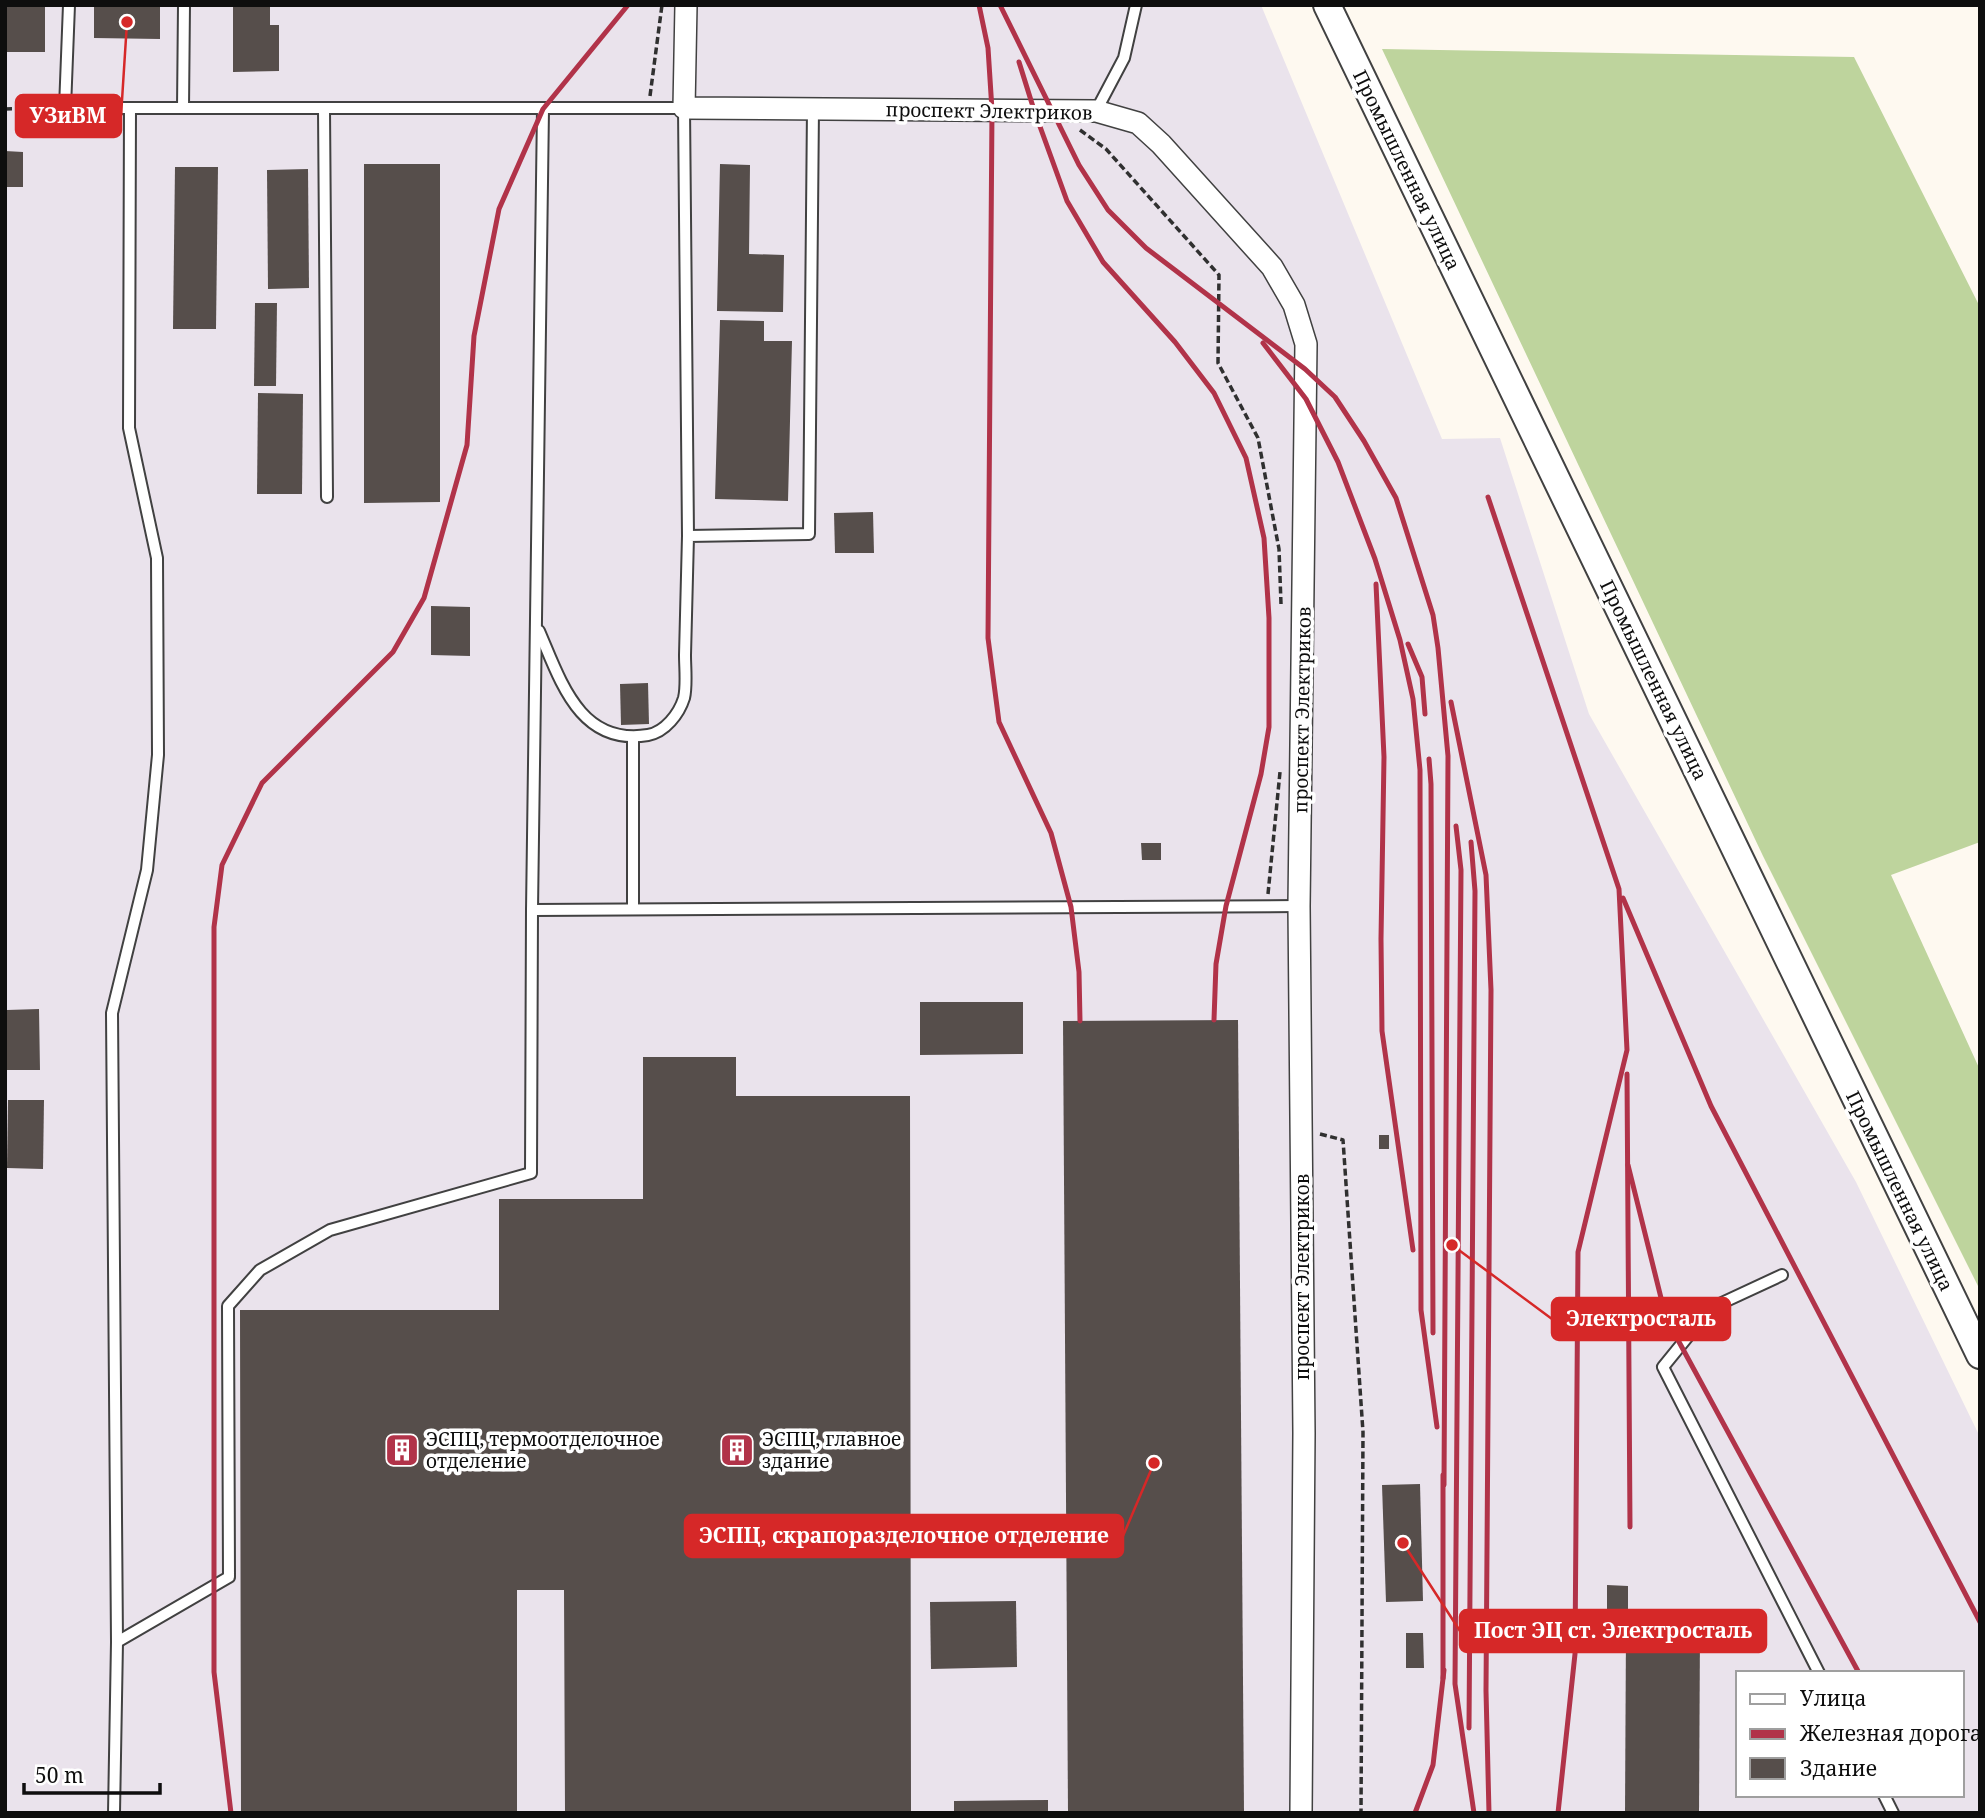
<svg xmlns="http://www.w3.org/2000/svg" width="1985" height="1818" viewBox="0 0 1985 1818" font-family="'Noto Serif',serif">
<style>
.industrial{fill:#eae3ec;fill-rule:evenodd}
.forest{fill:#bed49d}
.building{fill:#564e4b}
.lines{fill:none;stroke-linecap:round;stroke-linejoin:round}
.service-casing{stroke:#414141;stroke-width:14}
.minor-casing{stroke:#414141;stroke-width:24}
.tertiary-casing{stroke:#414141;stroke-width:30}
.path{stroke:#303030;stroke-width:3.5;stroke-dasharray:7 3.5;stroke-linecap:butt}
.service{stroke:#fff;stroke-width:10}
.minor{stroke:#fff;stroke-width:21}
.tertiary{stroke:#fff;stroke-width:26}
.rail{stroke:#b13349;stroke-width:5}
.labels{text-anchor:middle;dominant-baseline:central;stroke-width:7;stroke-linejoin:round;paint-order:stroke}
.street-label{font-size:19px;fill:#0e0e0e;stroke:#fff}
.poi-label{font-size:19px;fill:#0e0e0e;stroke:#fff;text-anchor:start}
.leader{fill:none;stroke:#d62828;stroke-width:2.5}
.callout-dot{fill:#d62828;stroke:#fff;stroke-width:2.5}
.callout{fill:#d62828;stroke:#d62828;stroke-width:2.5}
.callout-label{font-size:21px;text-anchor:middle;font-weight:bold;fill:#fff}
</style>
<rect width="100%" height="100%" fill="#fef9f0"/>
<path class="industrial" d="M5 5H1261L1442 439 1500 438 1589 714 1856 1182 1980 1437V1813H5ZM1738 1673H1962V1795H1738Z"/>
<path class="forest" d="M1382 49 1854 57 1980 307V842L1891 875 1980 1070V1290L1763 856Z"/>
<g class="building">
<rect x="5" y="5" width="40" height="47"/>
<path d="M94 5H160V39L94 38Z"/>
<path d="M233 5H270V25H279V71L233 72Z"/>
<path d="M5 151 23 152V187H5Z"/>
<path d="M364 164H440V502L364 503Z"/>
<path d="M720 164 750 165 749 254 784 255 783 312 717 311Z"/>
<path d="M175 167H218L216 329H173Z"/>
<path d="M308 169 309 288 268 289 267 170Z"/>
<path d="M255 303H277L276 386H254Z"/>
<path d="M720 320 764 321V341H792L788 501 715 499Z"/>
<path d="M258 393 303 394 302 494H257Z"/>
<path d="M873 512 874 553H835L834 513Z"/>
<path d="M431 606 470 607V656L431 655Z"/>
<path d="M648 683 649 724 621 725 620 684Z"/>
<path d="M1141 843H1161V860H1142Z"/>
<path d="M920 1002H1023V1054L920 1055Z"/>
<path d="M39 1009 40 1070H7V1048H5L7 1010Z"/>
<path d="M1238 1020 1244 1813H1068L1063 1021Z"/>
<path d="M643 1057H736V1096H910L911 1813H565L564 1590H517V1813H241L240 1310H499V1199H643Z"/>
<path d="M8 1100H44L43 1169 7 1168Z"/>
<rect x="1379" y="1135" width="10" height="14"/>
<path d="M1420 1484 1423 1601 1386 1602 1382 1485Z"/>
<path d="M1607 1585 1628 1586V1609H1607Z"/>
<path d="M1016 1601 1017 1667 931 1669 930 1602Z"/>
<path d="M1626 1629H1700L1699 1813H1625Z"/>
<path d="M1406 1633H1423L1424 1668H1406Z"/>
<path d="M1048 1800V1813H954V1801Z"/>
</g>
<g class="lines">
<g class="service-casing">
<g id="service">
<path d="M69 5 65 108H684L688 536"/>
<path d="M183 108 184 5"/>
<path d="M324 109 327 497"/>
<path d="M1096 111 1124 58 1136 5"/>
<path d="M539 631C561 682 580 746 648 735 665 732 679 714 684 698 687 686 685 668 685 655 686 615 687 576 688 536L809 534 813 108"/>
<path d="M633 737V909"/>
<path d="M532 910 1299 906"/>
<path d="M1782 1275 1711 1308 1663 1367 1819 1673"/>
<path d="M117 1642 229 1577 228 1306 260 1270 330 1230 531 1173 532 910 543 109"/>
<path d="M1884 1795 1893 1813"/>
<path d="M114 1813 117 1642 112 1013 147 870 158 755 157 558 129 428 130 108"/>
</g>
</g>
<g class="minor-casing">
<path id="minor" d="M686 5 684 108 1096 111 1138 123 1161 144 1272 267 1294 305 1306 344 1299 906 1304 1433 1301 1813"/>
</g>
<g class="tertiary-casing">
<path id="tertiary" d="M1327 5 1980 1355"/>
</g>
<g class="path">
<path d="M650 96 662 5"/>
<path d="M5 109 52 108"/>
<path d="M1080 130 1106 149 1219 275 1218 363 1258 438 1279 549 1281 604"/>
<path d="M1268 894 1280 772"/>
<path d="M1320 1134 1343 1140 1363 1432 1361 1813"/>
</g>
<use href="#service" class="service"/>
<use href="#minor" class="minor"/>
<use href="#tertiary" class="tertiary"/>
<g class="rail">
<path d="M979 5 988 48 992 110 988 638 999 722 1051 833 1071 907 1079 972 1080 1021"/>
<path d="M1000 5 1079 165 1108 210 1146 248 1305 369 1335 397 1364 441 1396 498 1433 615 1438 648 1448 756 1444 1485"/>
<path d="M1019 62 1034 110 1067 201 1103 262 1175 342 1214 393 1246 458 1264 538 1269 618V727L1261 774 1226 906 1216 964 1214 1020"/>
<path d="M1263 343 1306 399 1338 462 1375 559 1400 640 1413 699 1420 770 1421 1310 1437 1427"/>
<path d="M1488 497 1619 889 1627 1050 1578 1252 1575 1654 1558 1813"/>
<path d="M1376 584 1384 757 1381 939 1382 1031 1413 1250"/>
<path d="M1408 644 1422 677 1425 714"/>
<path d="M1451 702 1486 875 1491 990 1486 1691 1489 1813"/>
<path d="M1429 759 1431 784 1433 1333"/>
<path d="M1456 826 1461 870 1455 1684 1474 1813"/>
<path d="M1623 898 1711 1106 1980 1622"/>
<path d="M1627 1074 1630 1527"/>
<path d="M1628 1165 1666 1318 1859 1673"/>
<path d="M1443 1678V1475"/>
<path d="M1469 1728 1475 891 1471 842"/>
<path d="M231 1813 214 1672V927L222 865 262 783 393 652 424 598 467 445 474 336 499 209 543 109 628 5"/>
<path d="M1415 1813 1433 1765 1444 1670"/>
</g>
</g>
<defs>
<g id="building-square" transform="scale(1.75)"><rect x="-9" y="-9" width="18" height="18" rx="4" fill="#b13349" stroke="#fff"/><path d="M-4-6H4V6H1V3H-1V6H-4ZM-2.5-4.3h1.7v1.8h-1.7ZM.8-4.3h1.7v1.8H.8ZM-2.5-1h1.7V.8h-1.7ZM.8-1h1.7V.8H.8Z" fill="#fff"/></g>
</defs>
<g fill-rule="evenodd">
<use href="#building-square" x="402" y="1450"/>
<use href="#building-square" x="737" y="1450"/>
</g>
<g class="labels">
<g class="street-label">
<text transform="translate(989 111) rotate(1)">проспект Электриков</text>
<text transform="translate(1407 170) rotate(64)">Промышленная улица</text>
<text transform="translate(1654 680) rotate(64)">Промышленная улица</text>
<text transform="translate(1302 710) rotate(-89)">проспект Электриков</text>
<text transform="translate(1900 1191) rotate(64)">Промышленная улица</text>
<text transform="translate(1302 1277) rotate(-90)">проспект Электриков</text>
</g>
<g class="poi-label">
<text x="426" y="1439">ЭСПЦ, термоотделочное<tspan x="426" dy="22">отделение</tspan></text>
<text x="762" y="1439">ЭСПЦ, главное<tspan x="762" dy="22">здание</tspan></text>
</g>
</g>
<path class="leader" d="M127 22L121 116M1452 1245L1552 1319M1154 1463L1123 1536M1403 1543L1460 1631"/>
<g class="callout-dot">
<circle cx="127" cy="22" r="7"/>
<circle cx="1452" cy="1245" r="7"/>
<circle cx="1154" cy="1463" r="7"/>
<circle cx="1403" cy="1543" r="7"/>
</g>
<g class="callout">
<rect x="16" y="95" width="105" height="42" rx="7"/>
<rect x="1552" y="1298" width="178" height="42" rx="7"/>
<rect x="685" y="1515" width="438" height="42" rx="7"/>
<rect x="1460" y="1610" width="306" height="42" rx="7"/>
</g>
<g class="callout-label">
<text x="68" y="123">УЗиВМ</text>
<text x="1641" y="1326">Электросталь</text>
<text x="904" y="1543">ЭСПЦ, скрапоразделочное отделение</text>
<text x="1613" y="1638">Пост ЭЦ ст. Электросталь</text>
</g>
<rect width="1985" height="1818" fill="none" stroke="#0e0e0e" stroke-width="14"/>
<rect x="1736" y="1671" width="228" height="126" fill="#ffffff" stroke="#9f9f9f" stroke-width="2"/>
<rect x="1750" y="1694" width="35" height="10" fill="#ffffff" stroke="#9f9f9f" stroke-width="2"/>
<text x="1800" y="1706" font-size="21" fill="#0e0e0e">Улица</text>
<rect x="1750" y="1729" width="35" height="10" fill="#b13349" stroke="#9f9f9f" stroke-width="2"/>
<text x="1800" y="1741" font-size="21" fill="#0e0e0e">Железная дорога</text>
<rect x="1750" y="1758" width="35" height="21" fill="#564e4b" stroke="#9f9f9f" stroke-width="2"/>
<text x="1800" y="1776" font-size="21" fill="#0e0e0e">Здание</text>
<path d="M24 1783v10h136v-10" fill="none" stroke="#0e0e0e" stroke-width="3.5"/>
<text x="35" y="1783" font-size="21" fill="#0e0e0e" stroke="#ffffff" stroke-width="5" paint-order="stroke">50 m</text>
</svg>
